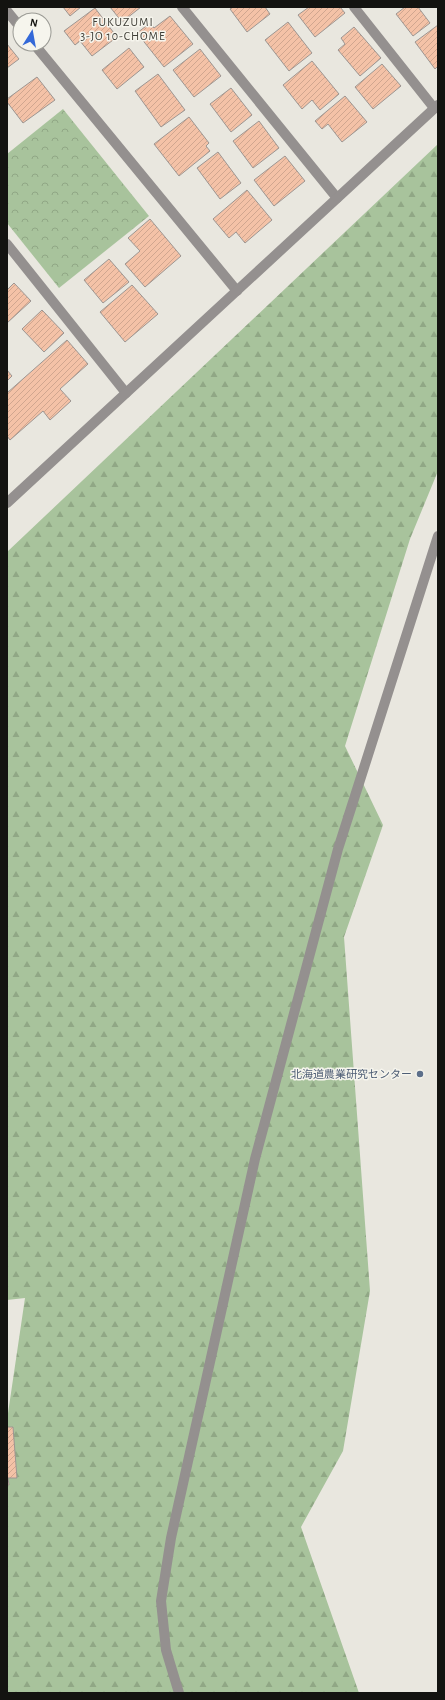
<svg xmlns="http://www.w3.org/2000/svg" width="445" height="1700" viewBox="0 0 445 1700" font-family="'Alegreya Sans','Noto Sans JP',sans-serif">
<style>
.forest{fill:url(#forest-firs)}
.park{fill:url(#park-crowns)}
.building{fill:url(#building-hatch);stroke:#9d9692}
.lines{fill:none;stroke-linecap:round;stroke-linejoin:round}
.lane{stroke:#94908f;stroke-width:10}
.street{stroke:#94908f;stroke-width:10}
.service-dot{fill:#5c6f8a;stroke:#f6f5ed;stroke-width:1.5}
.labels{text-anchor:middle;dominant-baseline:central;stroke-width:3;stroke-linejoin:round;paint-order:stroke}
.service-label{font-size:11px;fill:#4e5e75;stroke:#f6f5ed;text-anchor:end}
.neighbourhood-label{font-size:12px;letter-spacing:1px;fill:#403f38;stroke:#f6f5ed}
</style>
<defs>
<pattern id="forest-firs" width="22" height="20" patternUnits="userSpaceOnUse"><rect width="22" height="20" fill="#a8c39c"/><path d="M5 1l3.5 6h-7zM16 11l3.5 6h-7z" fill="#90a785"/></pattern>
<pattern id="park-crowns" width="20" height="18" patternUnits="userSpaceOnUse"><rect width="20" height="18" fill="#a8c39c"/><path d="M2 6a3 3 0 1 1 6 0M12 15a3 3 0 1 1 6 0" fill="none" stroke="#90a785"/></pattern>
<pattern id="building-hatch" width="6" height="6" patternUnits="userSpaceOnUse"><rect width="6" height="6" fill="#f4c2a7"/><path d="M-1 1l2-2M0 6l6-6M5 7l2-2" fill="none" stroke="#d0a68f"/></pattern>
</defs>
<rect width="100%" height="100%" fill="#e9e7df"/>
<path class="forest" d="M438 144V471L410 539 345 746 383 825 344 937 370 1291 343 1451 301 1527 359 1693H7V1420L25 1298 7 1300V552Z"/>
<path class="park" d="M63 109 149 216 59 288 7 223V154Z"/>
<g class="building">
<path d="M63 7H81L70 16Z"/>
<path d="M110 7H141L122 22Z"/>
<path d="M233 7H265L270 14 247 32 230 9Z"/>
<path d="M309 7H340L345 13 315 37 298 15Z"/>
<path d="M405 7H418L430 23 413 36 396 14Z"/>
<path d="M95 8 117 37 92 56 80 41 75 45 64 31Z"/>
<path d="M170 16 193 44 164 67 137 33 150 23 154 28Z"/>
<path d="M288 22 312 53 289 71 265 40Z"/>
<path d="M438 25V66L435 69 415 42Z"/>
<path d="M354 27 381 58 360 76 338 50 345 44 341 38Z"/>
<path d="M7 44 19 59 7 68Z"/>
<path d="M129 48 144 67 117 89 102 70Z"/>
<path d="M200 49 221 76 194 97 173 70Z"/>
<path d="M312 61 339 94 320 110 312 100 302 109 283 85Z"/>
<path d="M382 64 401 86 373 109 355 87Z"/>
<path d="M158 74 185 110 161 127 135 91Z"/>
<path d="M37 77 55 100 23 123 7 102V99Z"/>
<path d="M231 88 252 115 231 132 210 104Z"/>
<path d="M345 96 367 122 342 142 328 124 322 129 315 121Z"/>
<path d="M189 117 209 143 206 146 210 151 179 176 154 144Z"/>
<path d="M259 121 279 148 253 168 233 141Z"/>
<path d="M218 152 241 183 220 199 197 168Z"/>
<path d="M285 156 305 181 274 206 254 180Z"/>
<path d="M247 190 272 220 245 243 236 232 229 238 213 219Z"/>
<path d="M150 219 181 256 145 287 125 264 140 251 128 238Z"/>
<path d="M109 259 129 282 103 303 84 280Z"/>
<path d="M14 283 31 301 7 323V290Z"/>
<path d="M132 285 158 314 125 342 100 312Z"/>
<path d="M42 310 64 333 44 352 22 329Z"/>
<path d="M67 340 88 364 60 389 71 401 50 420 43 411 10 440 7 436V393Z"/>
<path d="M7 370 12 376 7 381Z"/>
<path d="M7 1427H13L17 1478H8L9 1485H7Z"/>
</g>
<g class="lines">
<path class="lane" d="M179 1693 166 1650 161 1601 171 1538 255 1159 338 849 438 536"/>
<g class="street">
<path d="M182 7 337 198"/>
<path d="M354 7 434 108"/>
<path d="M7 11 20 27"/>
<path d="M34 44 237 291"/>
<path d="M7 244 126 393"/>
<path d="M7 503 438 105"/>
</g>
</g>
<circle class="service-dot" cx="420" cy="1074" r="4"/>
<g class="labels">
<g class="service-label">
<text x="412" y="1074">北海道農業研究センター</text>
</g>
<g class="neighbourhood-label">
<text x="123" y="22">FUKUZUMI<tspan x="123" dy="14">3-JO 10-CHOME</tspan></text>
</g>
</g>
<rect width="445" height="1700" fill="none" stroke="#131310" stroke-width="16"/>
<g transform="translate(32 32) rotate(11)"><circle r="19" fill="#f6f5ed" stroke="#9b9b95"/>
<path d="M0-3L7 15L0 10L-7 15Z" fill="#3469d8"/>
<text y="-6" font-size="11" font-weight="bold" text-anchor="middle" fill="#131310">N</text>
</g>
</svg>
